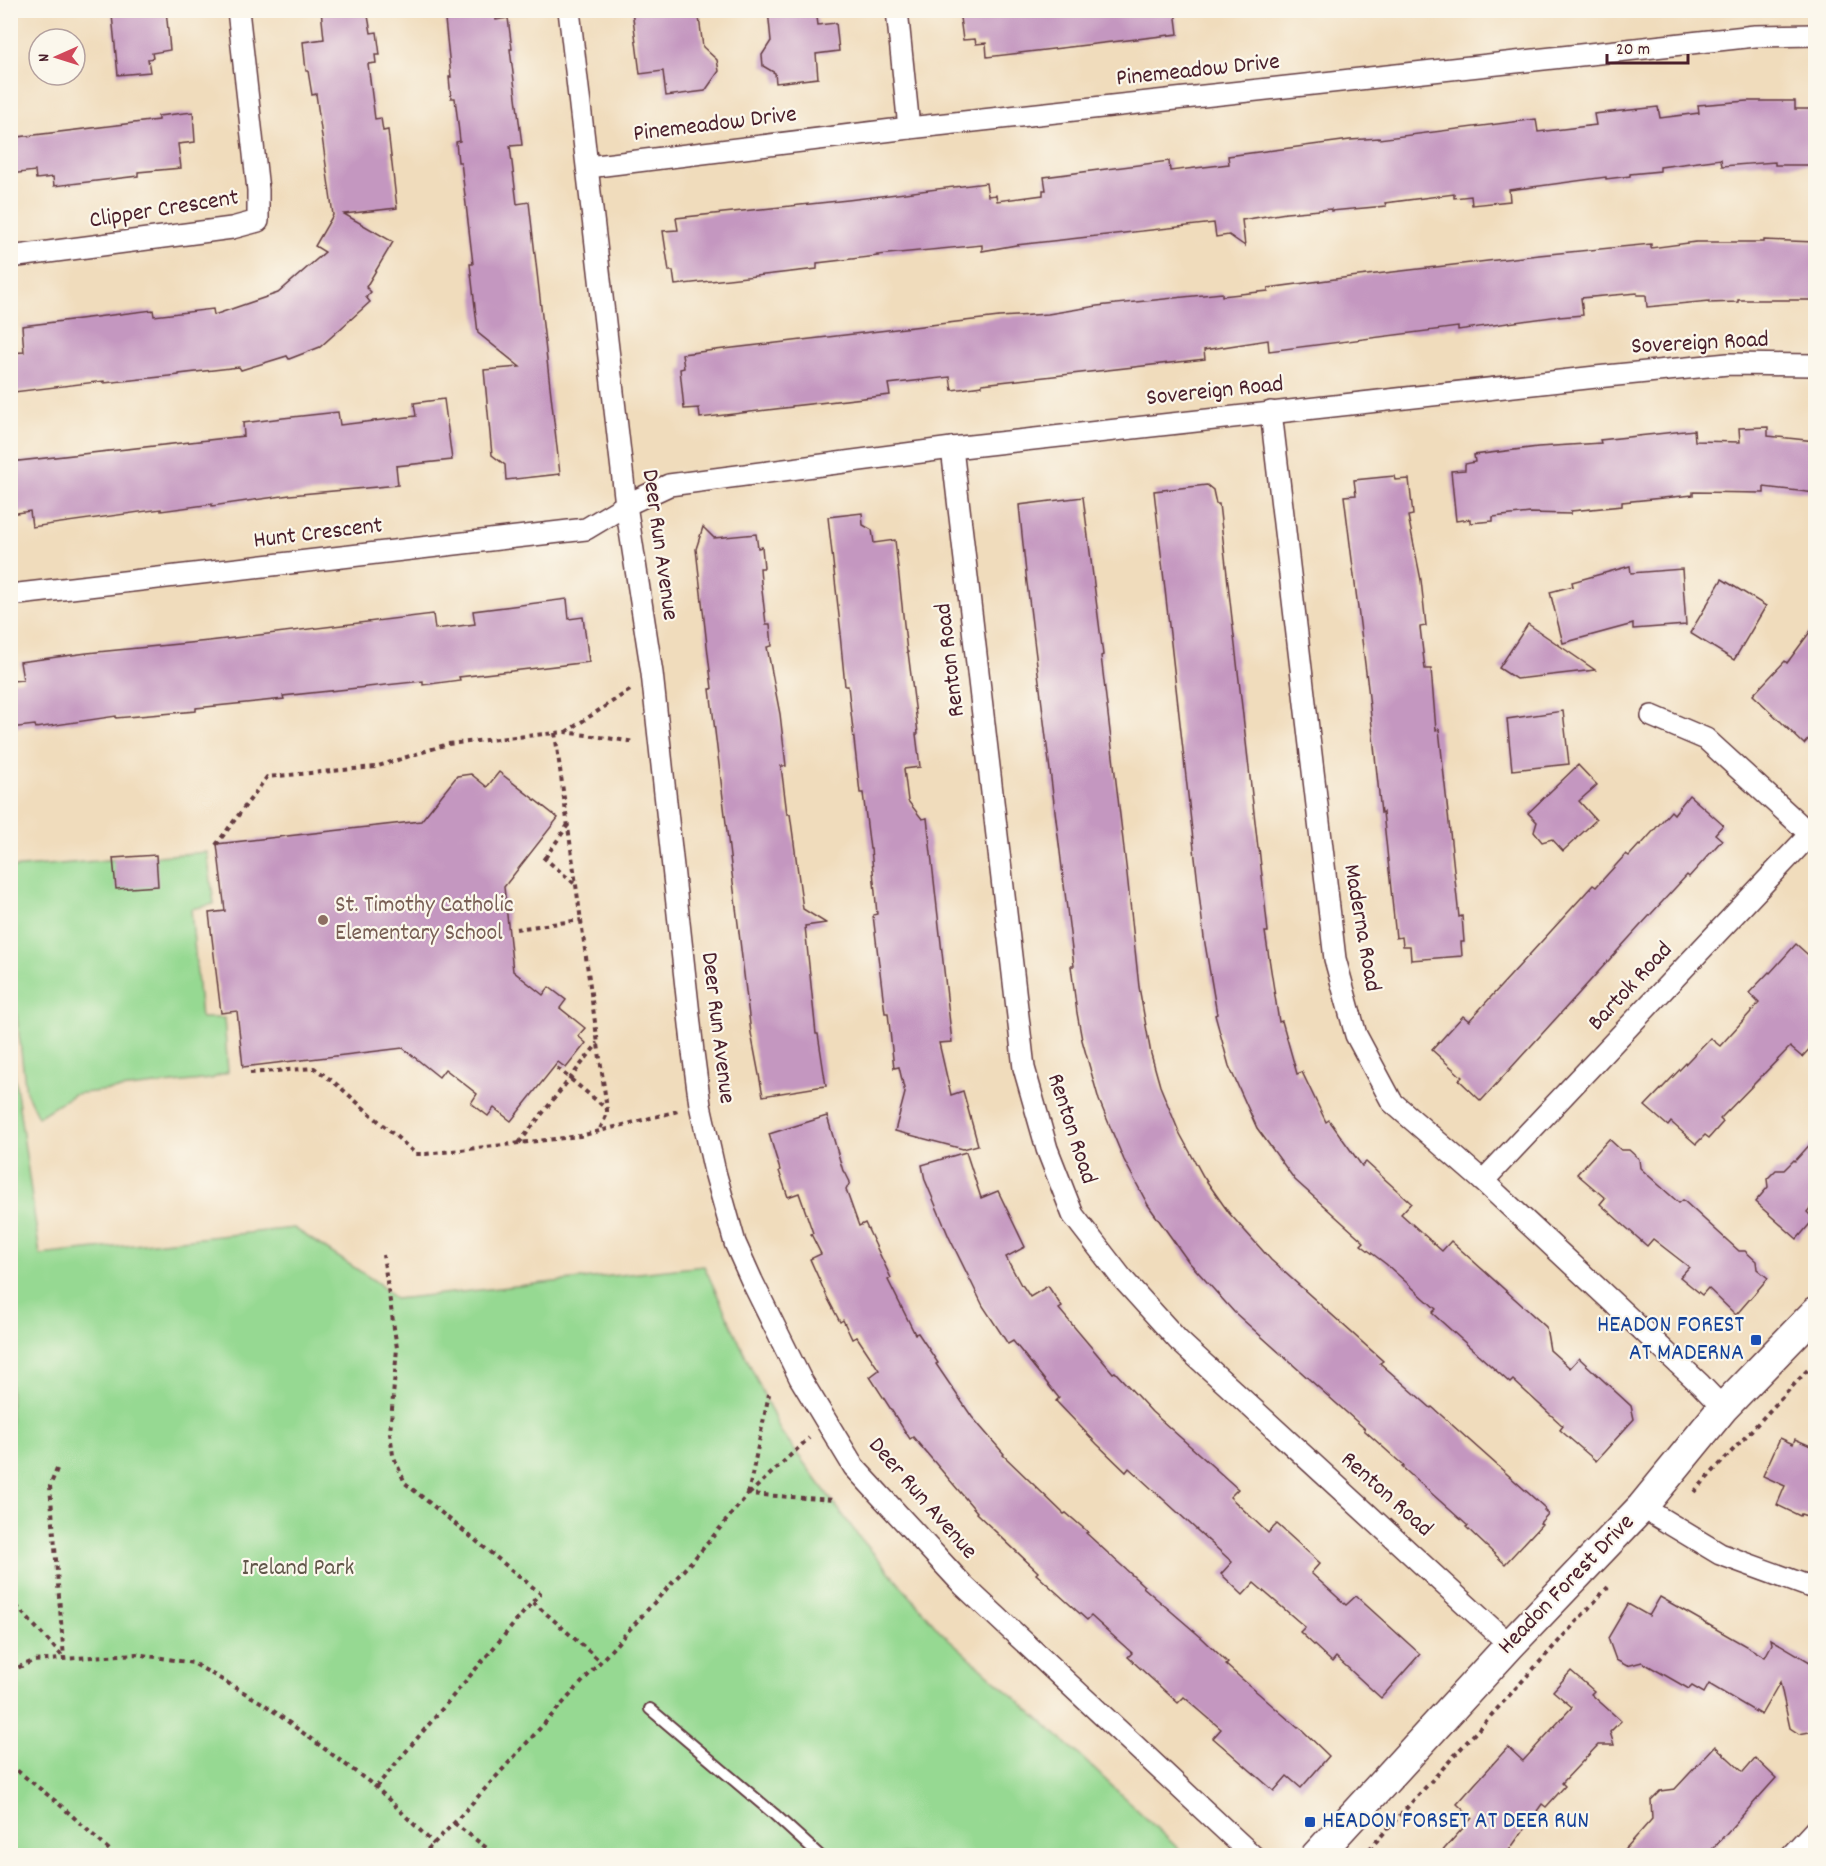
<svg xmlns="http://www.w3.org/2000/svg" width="1826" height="1866" viewBox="0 0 1826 1866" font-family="Dekko,sans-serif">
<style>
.green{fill:#96d992;stroke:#707c5e;stroke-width:1.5}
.building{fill:#c497c0}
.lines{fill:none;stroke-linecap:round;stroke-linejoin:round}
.lane-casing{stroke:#633b41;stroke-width:14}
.street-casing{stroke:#633b41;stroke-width:24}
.secondary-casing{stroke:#633b41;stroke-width:33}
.path{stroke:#633b41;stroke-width:4;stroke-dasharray:4.5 4.5;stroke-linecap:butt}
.lane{stroke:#fff;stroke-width:10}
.street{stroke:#fff;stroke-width:21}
.secondary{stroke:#fff;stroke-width:30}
.education-dot{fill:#8d6e63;stroke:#fbf7ec;stroke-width:2}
.transit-dot{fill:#1a4fb4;stroke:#fbf7ec;stroke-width:2}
.labels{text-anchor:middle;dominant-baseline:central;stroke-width:4.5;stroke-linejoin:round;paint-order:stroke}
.street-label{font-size:24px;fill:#4a1f2b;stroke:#fbf7ec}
.education-label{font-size:24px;fill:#785e54;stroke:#fbf7ec;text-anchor:start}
.transit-label{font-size:24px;fill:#164399;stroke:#fbf7ec;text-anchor:end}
.park-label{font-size:24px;fill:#61574a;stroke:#fbf7ec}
</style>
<rect width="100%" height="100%" fill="#fbf7ec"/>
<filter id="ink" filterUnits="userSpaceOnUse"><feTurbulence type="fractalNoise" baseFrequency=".0167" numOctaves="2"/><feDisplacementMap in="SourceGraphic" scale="12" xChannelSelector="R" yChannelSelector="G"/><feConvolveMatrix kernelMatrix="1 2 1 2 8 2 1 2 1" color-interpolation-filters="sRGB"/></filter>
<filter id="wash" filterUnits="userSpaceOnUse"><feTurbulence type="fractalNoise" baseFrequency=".008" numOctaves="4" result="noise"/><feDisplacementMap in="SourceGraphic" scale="24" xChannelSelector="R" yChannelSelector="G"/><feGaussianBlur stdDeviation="1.35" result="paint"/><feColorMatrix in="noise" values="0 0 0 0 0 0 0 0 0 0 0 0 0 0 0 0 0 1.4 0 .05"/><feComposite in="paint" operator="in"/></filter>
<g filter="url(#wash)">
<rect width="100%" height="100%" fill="#f0dcbc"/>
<g class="green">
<path d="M207 852 214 904 191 909 201 1018H224L228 1072 211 1079 74 1094 38 1117 26 1092 11 969 10 868Z"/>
<path d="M10 1043 40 1255 294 1228 378 1283 395 1299 704 1266 781 1432 857 1534 940 1631 1075 1751 1185 1855H11Z"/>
</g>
<g id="blocks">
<g class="building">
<path d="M114 10H166L170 50 152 53 153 58 148 59 150 72 118 75 112 15H115Z"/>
<path d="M321 10H367L371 33 377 32 380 55H375L376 63 368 64 375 119 381 118 383 131 388 130 397 208 344 214 393 242 366 287 371 292 366 297 370 302 320 347 289 359 287 356 241 370 239 367 179 374V375L104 383V381L14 392 10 353 24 352 22 326 153 310 154 316 213 309 214 315 278 293 325 252 315 246 333 215 316 94 312 95 308 71H306L303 42 324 39Z"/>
<path d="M444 10H495L496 20 508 18 512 49H510L522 145 510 146 517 204 529 202 560 474 506 480 505 465 492 455 484 370 520 367 478 333 470 264H473L461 162H458L456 142 460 141 455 98H451L449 77H451Z"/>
<path d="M632 10H698L703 47 717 60 719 71 705 91 666 96 663 71 640 74Z"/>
<path d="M768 10H816L818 25 836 23 839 51 816 54 818 78 776 83 775 73 763 66 762 55 771 41Z"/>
<path d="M959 10H1175L1178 34 987 57 986 43 976 44 975 39 963 40Z"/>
<path d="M1747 101H1795V109H1815V165H1775V162L1722 166 1721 159 1660 167V171L1630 174V176L1606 179V177L1509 190 1510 201 1472 205 1471 196 1454 198V194L1385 203 1386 206 1331 211V209L1286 213 1242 220 1245 246 1229 235 1216 237 1214 223 1016 245 982 251V245L877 255 878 256 817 263V269L675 285 673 271H669L663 231 678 230 676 218 848 200 986 183 988 196 996 195 997 201 1043 195V190H1046L1044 177 1169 161 1170 171 1229 164 1228 156 1350 140 1379 138V139L1536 119 1538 132 1596 125 1594 114 1658 107 1660 118 1699 113 1698 105Z"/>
<path d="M193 112 195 142 178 144 181 168 138 172V176L54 186 53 177 36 179 35 171 10 174V138L158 120V116Z"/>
<path d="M1764 240 1815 242V300H1738V302L1709 303V301L1647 307 1646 295H1637V293L1581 298 1583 315 1559 317V316L1458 330V327L1269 351 1268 340 1204 350 1205 359 982 384V386L952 390 950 377 888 384 890 395 792 406V407L700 418 699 408 684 409 680 369 684 368 682 354 999 317 1048 314 1097 306 1222 293V296L1268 291V288L1350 277 1539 255 1651 244V248L1696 242H1764Z"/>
<path d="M444 399 452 460 396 466 398 485 290 495 212 506V504L161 511V509L32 527 30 511 10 514V462L244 436 243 423 283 418 338 412 340 425 416 416 414 403Z"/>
<path d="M1768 427V436L1815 441V493L1764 487V493L1693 492V495L1622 502V506L1571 511V514L1530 513 1493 517V521L1470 523V519L1456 521 1451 471 1465 470V464L1475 462 1474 455 1538 447 1601 443 1600 440 1694 430 1695 441 1740 442 1739 428Z"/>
<path d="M1394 476 1395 480 1409 479 1413 515 1408 516 1421 580 1426 626 1420 627 1425 669H1431L1436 730 1439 729 1459 917 1462 916 1464 942H1461L1462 956 1411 960 1410 946H1403L1402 937 1396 938 1383 812 1381 813 1368 688 1344 496 1356 495 1354 480Z"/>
<path d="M1207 485 1213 490 1216 504H1219L1258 848H1259L1268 932H1265L1279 1022 1282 1021 1297 1074 1302 1072 1326 1122 1329 1120 1362 1166 1366 1162 1411 1203 1401 1214 1442 1251 1451 1241 1546 1327 1550 1350 1570 1368 1579 1358 1631 1406 1634 1419 1596 1461 1560 1430 1563 1426 1513 1380 1510 1383 1432 1313 1436 1309 1386 1264 1361 1245 1364 1242 1295 1180 1257 1128 1229 1066 1215 1015 1217 1014 1204 938 1154 491Z"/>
<path d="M1083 497 1103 655 1101 656 1127 874 1139 987 1151 1054 1160 1086 1179 1132 1203 1176 1229 1213 1271 1260 1383 1361 1380 1363 1431 1408 1432 1407 1545 1508 1544 1510 1548 1514 1540 1523 1542 1524 1505 1564 1466 1527 1468 1526 1402 1467 1404 1466 1364 1430 1365 1429 1234 1312 1188 1261 1148 1205 1124 1160 1099 1100 1082 1040 1077 1013 1071 966H1074L1027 583 1019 505Z"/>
<path d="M862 513 863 525 872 530 874 543 895 540 907 652H908L915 707 918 734H916L920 767 904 769 908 801 922 819 927 818 952 1042 939 1043 951 1095 963 1091 978 1145 963 1149 895 1131 905 1093 899 1067 894 1068 888 1013H885L873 915 877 914 871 849H870L863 793H860L848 686H845L840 634H841L828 517Z"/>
<path d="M703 527 714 538 756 534 758 548 762 547 764 568H760L761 582 766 624H770L772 646 767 647 780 714 786 766H781L787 814H790L803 909 826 923 805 926 816 1034H818L826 1086 818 1087 763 1096 751 1033 710 689H712L696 549Z"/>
<path d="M1630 566 1631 573 1682 569 1686 625 1633 629V624L1563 643 1550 592 1573 586 1572 582Z"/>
<path d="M1722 579 1766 606 1734 660 1690 633Z"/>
<path d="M567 599 569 619 583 617 589 662 459 677 460 680 423 685V681L283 696 284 699 196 708V711L116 718V716L36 728 35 725 10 728V681L23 680 20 662 87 653 209 641 433 614 435 629 475 624 473 611Z"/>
<path d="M1528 624 1595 670 1516 679 1499 668Z"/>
<path d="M1815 625V732L1804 744 1753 695 1785 661 1787 663Z"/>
<path d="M1563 711 1569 764 1512 770 1507 719Z"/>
<path d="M1578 765 1597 785 1579 801 1596 820 1563 851 1552 839 1542 842 1534 832 1537 822 1528 813Z"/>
<path d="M499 772 558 818 504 887 513 971 543 995 549 987 566 1000 560 1008 585 1028 578 1036 586 1043 566 1068 558 1062 511 1121 494 1108 488 1116 471 1103 477 1094 445 1069 439 1077 403 1048 243 1067 237 1011 221 1013 209 913 225 911 217 844 421 821 457 776 471 774 487 787Z"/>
<path d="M1689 795 1723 825 1715 834 1722 840 1689 877 1687 875 1639 927 1481 1101 1459 1080 1462 1077 1432 1050 1463 1016 1469 1021 1593 885 1596 887 1626 854 1629 856 1639 845 1640 846 1671 811 1674 814Z"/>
<path d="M156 855 158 886 116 889 113 858Z"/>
<path d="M1796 944 1815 961V1043L1802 1057 1790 1047 1720 1119 1723 1122 1709 1138 1705 1135 1696 1144 1671 1122 1668 1126 1645 1106 1710 1038 1720 1046 1759 1003 1749 993 1769 972 1770 973Z"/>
<path d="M827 1116 843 1171 845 1172 850 1182 846 1190 859 1226 865 1223 891 1278 888 1280 915 1334 918 1333 938 1363 936 1364 972 1417 1004 1454 1003 1455 1064 1514 1066 1513 1088 1532 1086 1533 1144 1586 1143 1587 1202 1638 1228 1663 1226 1665 1298 1728 1299 1727 1329 1756 1301 1788 1287 1776 1274 1791 1213 1738 1221 1729 1184 1697 1178 1703 1128 1657 1132 1653 1091 1616 1087 1620 1036 1574 1038 1572 976 1513 977 1512 913 1437 910 1439 870 1377 879 1370 857 1337 852 1339 843 1320 840 1322 827 1297 810 1259 821 1254 811 1234 813 1233 799 1193 788 1197 779 1171 780 1170 769 1134Z"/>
<path d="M1609 1139 1621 1150H1629L1639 1159 1640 1168 1679 1203 1683 1200 1739 1251H1745L1756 1261 1757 1269 1768 1278 1736 1315 1708 1288 1702 1295 1680 1277 1689 1267 1653 1239 1647 1246 1600 1204 1605 1198 1577 1174Z"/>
<path d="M1815 1139V1202L1807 1212 1814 1219 1797 1239 1755 1202 1768 1187 1767 1179 1776 1170H1784L1794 1160 1795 1161Z"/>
<path d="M966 1152 981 1198 998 1191 1025 1247 1006 1257 1021 1285 1023 1286 1030 1297 1048 1286 1062 1307 1059 1309 1113 1373 1115 1372 1152 1412 1238 1489 1230 1497 1268 1533 1277 1524 1320 1563 1311 1573 1346 1605 1356 1596 1420 1654 1381 1698 1336 1657 1332 1662 1300 1632 1305 1627 1254 1583 1243 1595 1221 1574 1232 1562 1129 1468 1126 1472 1097 1444 1056 1401 1059 1398 1013 1341 1008 1344 983 1306 949 1237 925 1180 922 1165Z"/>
<path d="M1780 1438 1793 1444 1795 1439 1815 1448V1519L1801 1514 1800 1516 1777 1505 1785 1486 1763 1476Z"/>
<path d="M1660 1597 1765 1657 1772 1644 1771 1639 1815 1665V1731L1799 1734 1790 1728 1780 1682 1761 1715 1709 1684 1704 1693 1692 1686 1689 1689 1642 1662 1627 1666 1616 1660 1608 1638 1628 1604 1649 1616Z"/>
<path d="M1571 1671 1594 1691 1591 1694 1621 1721 1610 1732 1614 1745H1598L1562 1783 1565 1786 1546 1807 1542 1804 1505 1856H1438L1472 1818 1457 1804 1508 1747 1523 1761 1572 1707 1553 1691Z"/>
<path d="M1715 1746 1743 1772 1755 1758 1776 1778 1706 1856H1619L1652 1819 1651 1800 1660 1791 1675 1789Z"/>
</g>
</g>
</g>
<g filter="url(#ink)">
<use href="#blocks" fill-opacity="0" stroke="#633b41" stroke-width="1.5"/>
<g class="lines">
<g class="lane-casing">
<path id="lane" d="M650 1709 774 1814 820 1856"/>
</g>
<g class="street-casing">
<g id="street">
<path d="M569 10 626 505 652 673 693 1052 700 1105 715 1172 735 1243 752 1281 800 1378 854 1467 963 1585 1253 1856"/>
<path d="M897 10 909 128"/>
<path d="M588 167 909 128 1755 36 1816 35"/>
<path d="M10 257 232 228 258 221V190L238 10"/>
<path d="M1271 412 1335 959 1356 1035 1392 1102 1483 1181 1700 1384 1723 1408"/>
<path d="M952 448 1024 1068 1047 1149 1073 1215 1121 1277 1178 1340 1510 1645"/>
<path d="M10 595 586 529 626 505 669 485 952 448 1596 377 1728 364 1816 365"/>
<path d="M1652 716 1706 739 1810 834"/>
<path d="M1483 1181 1816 828"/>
<path d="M1642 1507 1720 1554 1816 1589"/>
<path d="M1791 1856 1816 1829"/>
</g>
</g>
<g class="secondary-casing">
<path id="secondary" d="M1316 1856 1510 1645 1642 1507 1723 1408 1816 1312"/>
</g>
<g class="path">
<path d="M566 732 630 690"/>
<path d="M555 733 607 1109V1114L600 1129"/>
<path d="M216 845 267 777 375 767 448 744 555 733 565 732 635 742"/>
<path d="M543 857 576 885"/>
<path d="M545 858 568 825"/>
<path d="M516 929 581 920"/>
<path d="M557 1068 607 1109"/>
<path d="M250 1073 314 1068 334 1082 416 1154H426L580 1136 678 1111"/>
<path d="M519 1143 598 1043"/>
<path d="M57 1469 50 1486 64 1658"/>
<path d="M1694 1492 1816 1361"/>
<path d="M748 1494 769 1394"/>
<path d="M749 1494 809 1438"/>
<path d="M10 1599 64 1658"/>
<path d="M533 1602 600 1661"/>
<path d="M10 1671 33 1661 136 1654 193 1663 264 1704 376 1787 434 1844"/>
<path d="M10 1765 58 1803 116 1856"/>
<path d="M376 1787 540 1593 405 1483 393 1455 390 1433 397 1348 383 1255"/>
<path d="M454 1823 497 1856"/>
<path d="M421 1856 454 1823 701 1551 748 1494 834 1500"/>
<path d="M1363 1856 1608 1587"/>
</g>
<use href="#lane" class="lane"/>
<use href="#street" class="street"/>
<use href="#secondary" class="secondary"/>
</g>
</g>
<circle class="education-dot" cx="323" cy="920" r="6"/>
<g class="transit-dot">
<rect x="1750" y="1334" width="12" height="12" rx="3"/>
<rect x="1304" y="1816" width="12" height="12" rx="3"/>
</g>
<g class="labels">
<g class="street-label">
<text transform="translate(1198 71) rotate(-6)">Pinemeadow Drive</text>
<text transform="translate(715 125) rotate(-7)">Pinemeadow Drive</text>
<text transform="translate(164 210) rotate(-9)">Clipper Crescent</text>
<text transform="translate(1700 344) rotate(-3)">Sovereign Road</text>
<text transform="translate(1215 392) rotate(-6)">Sovereign Road</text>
<text transform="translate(318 534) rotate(-7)">Hunt Crescent</text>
<text transform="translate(659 545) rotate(82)">Deer Run Avenue</text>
<text transform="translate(951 660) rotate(-97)">Renton Road</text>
<text transform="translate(1361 928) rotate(80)">Maderna Road</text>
<text transform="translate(1631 987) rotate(-47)">Bartok Road</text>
<text transform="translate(717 1028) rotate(83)">Deer Run Avenue</text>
<text transform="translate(1071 1129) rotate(72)">Renton Road</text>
<text transform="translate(1386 1495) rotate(42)">Renton Road</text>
<text transform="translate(922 1499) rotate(49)">Deer Run Avenue</text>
<text transform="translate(1567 1585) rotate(-46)">Headon Forest Drive</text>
</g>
<g class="education-label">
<text x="335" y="906">St. Timothy Catholic<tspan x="335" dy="28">Elementary School</tspan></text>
</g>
<g class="transit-label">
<text x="1744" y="1326">HEADON FOREST<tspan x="1744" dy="28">AT MADERNA</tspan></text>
<text x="1322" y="1822" text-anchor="start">HEADON FORSET AT DEER RUN</text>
</g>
<g class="park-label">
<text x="298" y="1569">Ireland Park</text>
</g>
</g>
<rect width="1826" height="1866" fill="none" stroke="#fbf7ec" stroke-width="36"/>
<g transform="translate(57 57) rotate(267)"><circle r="28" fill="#fbf7ec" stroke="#b4a19f" stroke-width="1.5"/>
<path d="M0-4.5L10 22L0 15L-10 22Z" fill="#d1495b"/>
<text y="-9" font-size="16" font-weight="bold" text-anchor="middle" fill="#4a1f2b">N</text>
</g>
<path d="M1607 54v9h81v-9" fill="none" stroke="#4a1f2b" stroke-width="3"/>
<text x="1616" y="54" font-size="18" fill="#4a1f2b" stroke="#fbf7ec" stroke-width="4.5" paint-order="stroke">20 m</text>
</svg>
